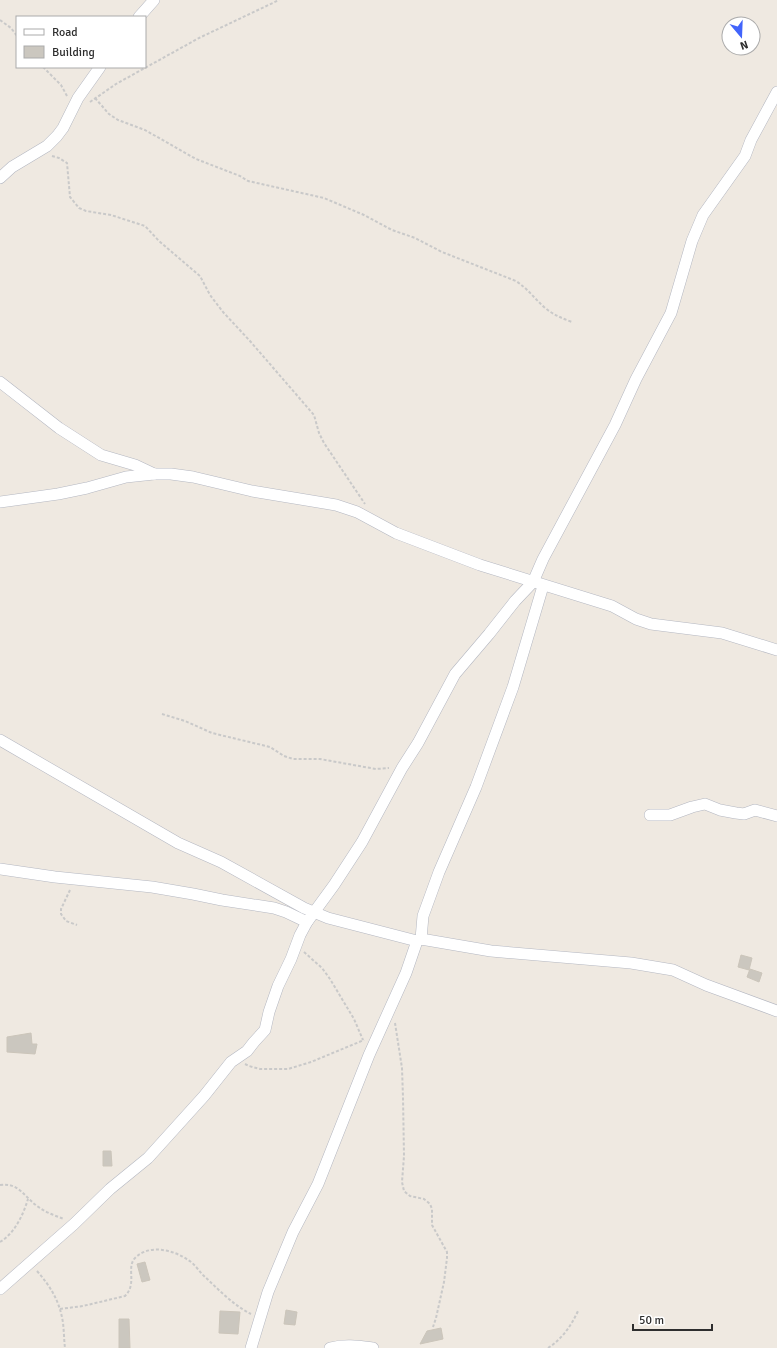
<svg xmlns="http://www.w3.org/2000/svg" width="777" height="1348" viewBox="0 0 777 1348" font-family="Signika,sans-serif">
<style>
.building{fill:#cbc7bf;stroke:#cbc5ba}
.lines{fill:none;stroke-linecap:round;stroke-linejoin:round}
.street-casing{stroke:#b4b7c1;stroke-width:12}
.path{stroke:#c9c9c9;stroke-width:2;stroke-dasharray:3 2;stroke-linecap:butt}
.street{stroke:#fff;stroke-width:11}
</style>
<rect width="100%" height="100%" fill="#efe9e1"/>
<g class="building">
<path d="M741 955 752 958 749 970 738 967Z"/>
<path d="M750 969 762 973 759 982 747 977Z"/>
<path d="M31 1033 32 1044H37L35 1054 7 1052V1037Z"/>
<path d="M103 1151H111L112 1166H103Z"/>
<path d="M145 1262 150 1280 142 1282 137 1264Z"/>
<path d="M286 1310 297 1312 295 1325 284 1324Z"/>
<path d="M220 1311 240 1312 238 1334 219 1333Z"/>
<path d="M119 1319H129L130 1348H119Z"/>
<path d="M441 1328 443 1339 420 1344 427 1331Z"/>
</g>
<g class="lines">
<g class="street-casing">
<g id="street">
<path d="M139 17 154 0"/>
<path d="M0 178 12 167 47 146 57 136 63 128 78 98 100 67"/>
<path d="M0 382 59 428 101 455 135 465 154 474"/>
<path d="M0 502 58 494 87 488 126 477 154 474H171L193 477 252 491 336 505 357 512 396 533 480 565 612 606 636 619 651 624 722 633 777 650"/>
<path d="M0 740 178 843 221 862 304 908 328 918 417 941 421 939 491 951 631 963 673 970 706 985 777 1011"/>
<path d="M650 815H670L692 807 705 804 720 810 736 813 744 814 755 810 777 816"/>
<path d="M0 869 55 877 152 887 193 894 222 900 274 908 286 912 307 922"/>
<path d="M421 939 423 916 439 872 476 787 513 687 543 586"/>
<path d="M0 1289 74 1224 110 1189 148 1158 204 1096 231 1062 247 1051 254 1042 265 1030 269 1012 278 986 291 959 300 935 307 922 334 885 362 842 402 768 418 743 455 674 489 634 515 601 533 582 543 559 615 425 636 379 671 313 692 241 703 215 745 156 751 140 777 92"/>
<path d="M251 1348 268 1292 293 1232 318 1184 369 1055 406 973 417 941"/>
<path d="M330 1348C345 1344 358 1346 373 1348"/>
</g>
</g>
<g class="path">
<path d="M0 20 11 28 17 36"/>
<path d="M43 67 61 85 67 96"/>
<path d="M95 98 109 114 118 120 145 130 196 159 240 176 248 181 324 198 364 215 392 230 415 238 442 252 516 281C528 289 534 298 544 307 552 314 561 318 572 322"/>
<path d="M90 102 116 84 199 38 279 0"/>
<path d="M52 156 59 158 67 163 70 197 79 208 86 211 111 215 145 226 159 241 200 276 210 295 223 312 250 341 314 415 319 433 324 443 365 504"/>
<path d="M162 714 185 721 212 733 270 747 284 756 293 759H320L376 769 389 768"/>
<path d="M70 890 61 909V914L66 921 77 925"/>
<path d="M304 952 322 968 330 979 354 1019 363 1040"/>
<path d="M395 1023 402 1068 403 1097 404 1156 402 1182 404 1191 410 1196 424 1199 430 1204 432 1209V1225L447 1252V1258L444 1282 436 1318 433 1327"/>
<path d="M245 1064 249 1066 260 1069H288L311 1062 364 1040"/>
<path d="M0 1185C20 1182 25 1199 40 1208 47 1213 56 1216 64 1219"/>
<path d="M0 1242C15 1233 23 1215 28 1199"/>
<path d="M37 1271C51 1287 60 1302 63 1323 64 1331 64 1340 65 1348"/>
<path d="M60 1309 83 1306 125 1296C138 1283 125 1267 136 1257 150 1244 174 1250 188 1260 194 1263 198 1270 203 1275 218 1289 233 1305 251 1314"/>
<path d="M548 1348C562 1339 571 1326 578 1311"/>
</g>
<use href="#street" class="street"/>
</g>
<rect x="16" y="16" width="130" height="52" fill="#ffffff" stroke="#ababab"/>
<rect x="24" y="29" width="20" height="6" fill="#ffffff" stroke="#ababab"/>
<text x="52" y="36" font-size="12" fill="#2e2e2e">Road</text>
<rect x="24" y="46" width="20" height="12" fill="#cbc7bf" stroke="#ababab"/>
<text x="52" y="56" font-size="12" fill="#2e2e2e">Building</text>
<g transform="translate(741 36) rotate(161)"><circle r="19" fill="#ffffff" stroke="#ababab"/>
<path d="M0-3L7 15L0 10L-7 15Z" fill="#4264fb"/>
<text y="-6" font-size="11" font-weight="bold" text-anchor="middle" fill="#2e2e2e">N</text>
</g>
<path d="M633 1324v6h79v-6" fill="none" stroke="#2e2e2e" stroke-width="2"/>
<text x="639" y="1324" font-size="12" fill="#2e2e2e" stroke="#ffffff" stroke-width="3" paint-order="stroke">50 m</text>
</svg>
